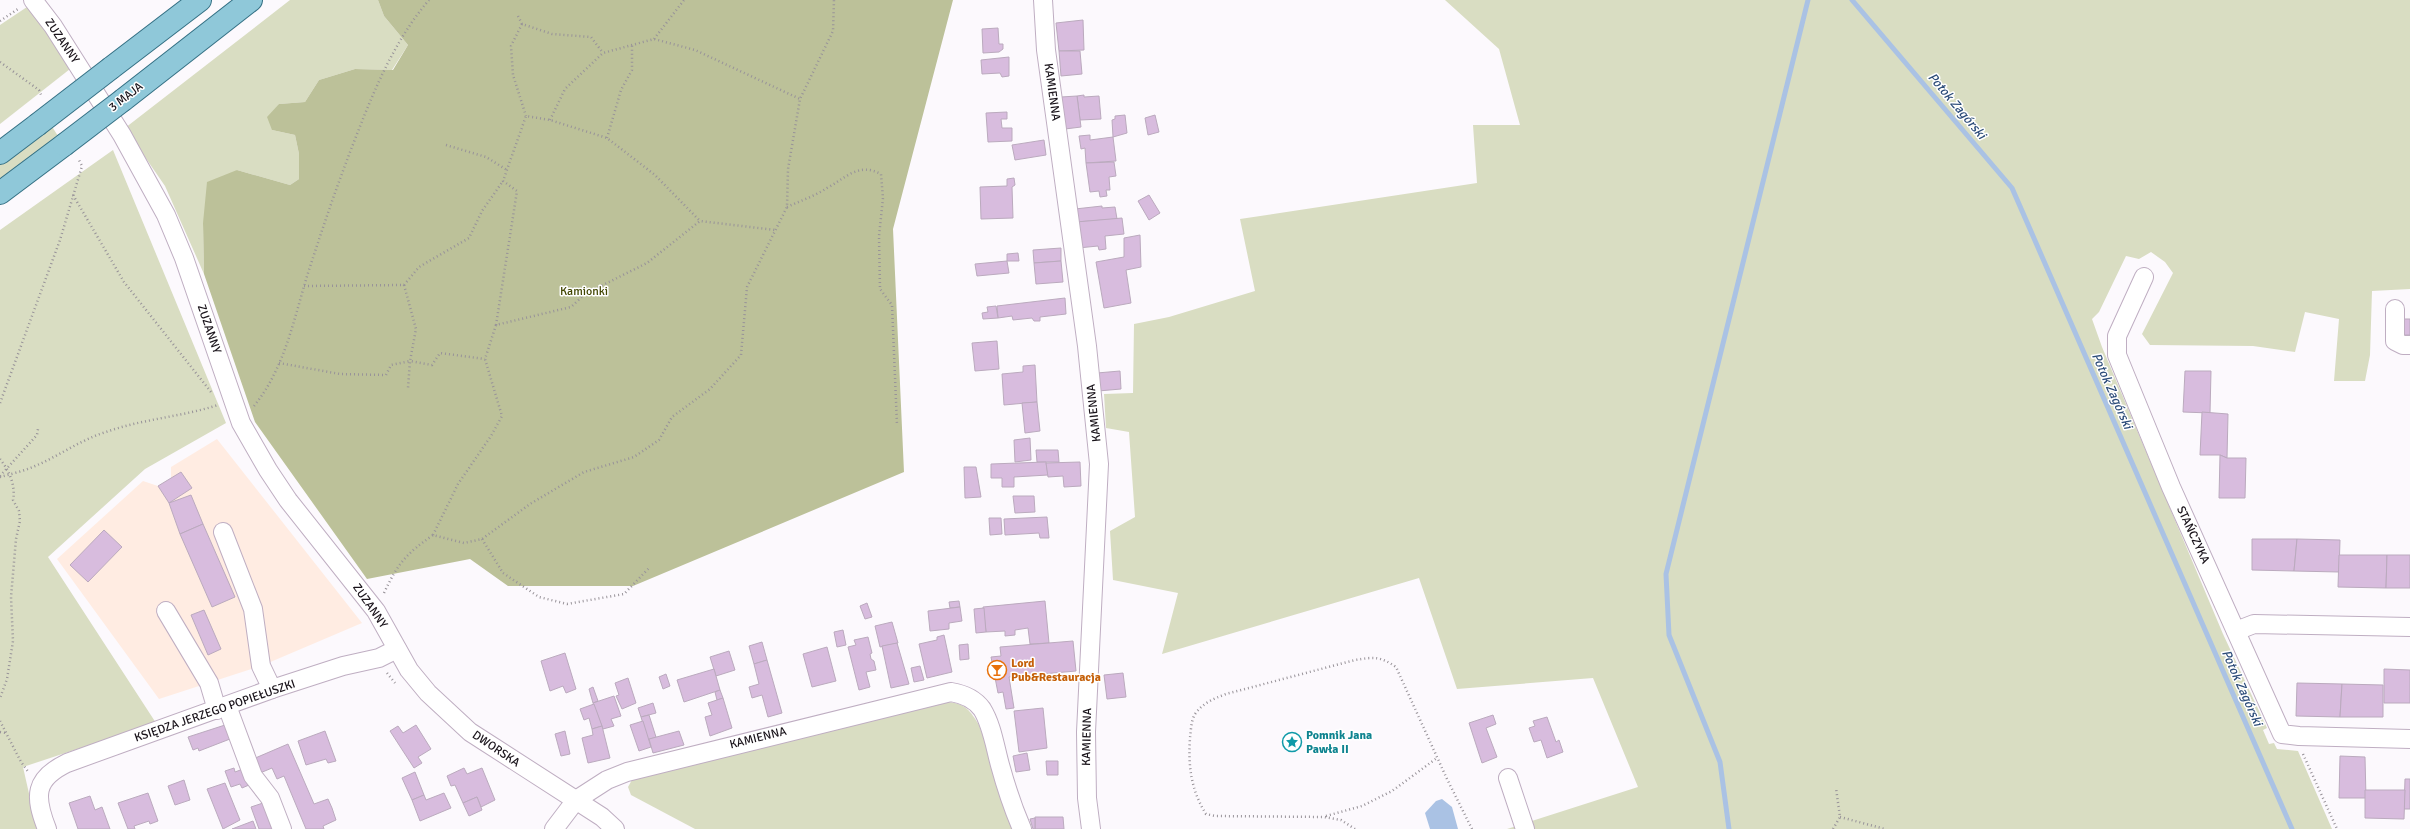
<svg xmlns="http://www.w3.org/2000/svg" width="2410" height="829" viewBox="0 0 2410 829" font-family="Signika,sans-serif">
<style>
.industrial{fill:#ffece2}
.green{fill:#d9ddc2}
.forest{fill:#bcc199}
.water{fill:#aac2e4}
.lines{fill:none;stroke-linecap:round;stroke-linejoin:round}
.stream{stroke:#aac2e4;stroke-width:5}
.building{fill:#d8bcde;stroke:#bbaabe}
.minor-casing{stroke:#bfaec2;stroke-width:20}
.major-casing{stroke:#357185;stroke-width:24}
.path{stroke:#989399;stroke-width:2.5;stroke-dasharray:1 3;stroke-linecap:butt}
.minor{stroke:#fff;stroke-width:18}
.major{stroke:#8fc8d9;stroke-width:22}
.major-bridge-casing{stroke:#357185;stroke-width:24;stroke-linecap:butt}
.major-bridge{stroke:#8fc8d9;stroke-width:22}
.labels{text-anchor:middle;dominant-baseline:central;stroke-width:3;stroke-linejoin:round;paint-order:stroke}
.street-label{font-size:12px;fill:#181219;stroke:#fff}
.park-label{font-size:12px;fill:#414500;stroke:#fff}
.food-label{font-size:12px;font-weight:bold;fill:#c56008;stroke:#fff;text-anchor:start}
.culture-label{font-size:12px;font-weight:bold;fill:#0d838f;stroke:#fff;text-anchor:start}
.water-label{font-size:13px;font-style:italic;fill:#2c4c79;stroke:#fff}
</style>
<rect width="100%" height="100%" fill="#fcf9fd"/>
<path class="industrial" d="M217 439 362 623 261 666 159 699 57 559 143 481 158 486 171 478V467Z"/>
<g class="green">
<path d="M290 0H378L384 16 408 45 392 70 355 69 319 80 305 102 279 104 272 130 295 135 299 154V179L290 185 237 170 203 223 204 274 165 186 125 128Z"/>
<path d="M1445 0H2410V289L2372 291 2370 355 2365 381H2334L2339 319 2305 312 2295 352 2253 346 2150 345 2142 334 2173 273 2165 262 2151 252 2139 259 2126 256 2099 312 2092 319 2102 347 2223 634 2267 728 2263 730 2269 744 2274 743 2277 749 2298 751 2332 829H1507L1638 787 1593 678 1457 689 1419 578 1162 654 1178 593 1113 580 1110 531 1135 517 1129 432 1106 428 1104 394 1133 393 1134 324 1169 317 1255 291 1240 219 1477 183 1473 125H1520L1499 49Z"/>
<path d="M27 7 49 34 70 69 0 124V25Z"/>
<path d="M51 125 58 136 0 183V163Z"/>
<path d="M113 150 226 423 145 469 48 557 156 723 23 767 37 829H0V230Z"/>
<path d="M941 702C963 702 968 707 979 725L1016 829H695L631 795 628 787 633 778Z"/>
</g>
<path class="forest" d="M378 0H953L893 229 904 472 633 586H508L470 559 367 579 255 422 204 274 203 223 207 182 237 170 290 185 299 179V154L295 135 272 130 267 117 279 104 305 102 319 80 355 69 393 70 408 45 384 16Z"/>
<path class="water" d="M1442 799 1452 807 1458 829H1430L1425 813 1436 801Z"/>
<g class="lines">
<g class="stream">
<path d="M1852 0 2012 188 2292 829"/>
<path d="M1729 829 1720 762 1669 635 1666 574 1808 0"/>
</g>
</g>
<g class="building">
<path d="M1083 20 1084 50 1059 51 1056 23Z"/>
<path d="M998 28 999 44H1003V49L999 52 983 53 982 29Z"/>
<path d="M1059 51H1080L1082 74 1061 76Z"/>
<path d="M1009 57V76L1002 77 1000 73 982 74 981 60Z"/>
<path d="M1084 95V97L1099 96 1101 119 1080 120 1077 96Z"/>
<path d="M1077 96 1081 127 1065 129 1061 97Z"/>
<path d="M1007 112V119H1001L1002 128H1012V141L988 142 986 113Z"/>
<path d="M1125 115 1127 133 1113 137 1112 120 1115 119V116Z"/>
<path d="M1155 115 1159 132 1148 135 1145 118Z"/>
<path d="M1090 135V140L1113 137 1116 161 1086 163 1085 148 1081 149 1079 136Z"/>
<path d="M1044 140 1046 155 1015 160 1012 145Z"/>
<path d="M1114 162 1116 176 1109 177 1110 190H1106L1107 196 1100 197 1099 191 1090 192 1086 163Z"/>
<path d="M1014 178 1015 185 1012 187 1013 218 981 219 980 187 1007 186V179Z"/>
<path d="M1149 195 1160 213 1149 220 1138 201Z"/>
<path d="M1102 206V208L1115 207 1117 219 1076 222 1075 209Z"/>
<path d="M1122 218 1124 234 1105 236 1106 249 1099 250 1098 246 1078 248 1076 222Z"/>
<path d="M1140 235 1141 267 1126 270 1131 303 1104 308 1096 262 1124 257V238Z"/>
<path d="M1061 248V261L1034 263 1033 250Z"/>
<path d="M1018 253 1019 261H1007V254Z"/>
<path d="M1007 261 1009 273 977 276 975 264Z"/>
<path d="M1061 261 1063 282 1036 284 1034 263Z"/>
<path d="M1065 298 1066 314 1040 317V321H1034L1032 318 1013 320 1012 316 998 318 997 306Z"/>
<path d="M996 306 998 318 983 319 982 313 988 312 987 307Z"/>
<rect x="2404" y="319" width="6" height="16"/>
<path d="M997 341 999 369 975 371 972 343Z"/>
<path d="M1035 365 1037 402 1004 405 1002 374 1023 372V366Z"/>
<path d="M1120 371 1121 389 1098 391 1097 373Z"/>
<path d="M2185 371H2211L2210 413 2183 412Z"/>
<path d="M1037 402 1040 431 1025 433 1022 403Z"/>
<path d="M2202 412 2228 414 2227 458 2220 455H2200Z"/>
<path d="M1030 438 1031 460 1015 462 1014 440Z"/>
<path d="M1036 450H1058L1059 462H1037Z"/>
<path d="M2220 455 2227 458H2246L2245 498H2219Z"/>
<path d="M1046 462 1048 475 1014 477V487H1002V478H991V464Z"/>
<path d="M1080 462 1081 486 1064 487 1063 476 1048 477 1046 463Z"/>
<path d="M964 467H976L981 497 965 498Z"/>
<path d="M181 472 192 488 169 503 158 486Z"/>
<path d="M191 495 203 524 180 534 169 503Z"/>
<path d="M1013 496H1034L1035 512 1015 513Z"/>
<path d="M1047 517 1049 538H1040L1039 533 1005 535 1004 519Z"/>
<path d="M989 518H1001L1002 534 990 535Z"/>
<path d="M203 524 235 597 212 607 180 534Z"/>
<path d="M104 530 122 547 88 582 70 565Z"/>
<path d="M2252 539H2297L2294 571 2252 570Z"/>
<path d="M2297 539 2340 540 2339 572 2294 571Z"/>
<path d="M2339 555H2387L2386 588 2338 587Z"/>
<path d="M2387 555H2410V588H2386Z"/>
<path d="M959 601 960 607 950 608 949 602Z"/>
<path d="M1045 601 1049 643 1030 644 1028 628 1015 630V635L1005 636V631L986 632 983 607Z"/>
<path d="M867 603 872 617 865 619 860 606Z"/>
<path d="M960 607 962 621 949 623V629L930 631 928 611Z"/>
<path d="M984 608 986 632 976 633 974 609Z"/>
<path d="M204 610 221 649 208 655 191 615Z"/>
<path d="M892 622 898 643 880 647 875 626Z"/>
<path d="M843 630 846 645 837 647 834 632Z"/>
<path d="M944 635 952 672 927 678 919 644 937 640V637Z"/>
<path d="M868 637 872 653 870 654 871 659 874 661 876 670 866 672 870 687 859 690 848 647 856 645 854 640Z"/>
<path d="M1073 641 1076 671 1009 677 1014 708 1006 709 1003 692 998 693 991 657 1001 656 1000 647Z"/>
<path d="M762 642 767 660 754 664 749 646Z"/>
<path d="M897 643 909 684 891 688 882 646Z"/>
<path d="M968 644 969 659 960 660 959 645Z"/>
<path d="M827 647 836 681 812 687 803 654Z"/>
<path d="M729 651 735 670 716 676 710 657Z"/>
<path d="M565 653 576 689 566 693 563 686 550 691 541 661Z"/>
<path d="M767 660 782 713 768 717 762 695 752 698 749 687 759 684 754 664Z"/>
<path d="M920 666 924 680 914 682 911 668Z"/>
<path d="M714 669 720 690 684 702 677 680Z"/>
<path d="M2384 669 2410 670V703H2384Z"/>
<path d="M1123 673 1126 697 1107 699 1104 675Z"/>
<path d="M666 674 670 686 663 689 659 677Z"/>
<path d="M628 678 636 703 622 709 616 696 619 695 615 683Z"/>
<path d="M2297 683 2342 684 2340 717 2296 716Z"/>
<path d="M2342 684 2383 685V717H2340Z"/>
<path d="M593 687 598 701 593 703 589 689Z"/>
<path d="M720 690 723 698 717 700 715 692Z"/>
<path d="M614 696 621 716 611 719 614 726 603 729 593 703Z"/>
<path d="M723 698 732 728 710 736 705 717 712 715 708 703Z"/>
<path d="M653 703 656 713 641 717 638 708Z"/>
<path d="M594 704 602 726 592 729 589 718 584 720 580 709Z"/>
<path d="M1043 708 1047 748 1019 752 1014 711Z"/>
<path d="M649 715 656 737 648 740 641 717Z"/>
<path d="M1493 715 1496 724 1486 728 1497 757 1482 763 1469 723Z"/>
<path d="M1547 717 1556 742 1559 740 1563 752 1547 758 1541 740 1534 742 1529 728 1535 726 1533 721Z"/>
<path d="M643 721 651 747 639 751 630 725Z"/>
<path d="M225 725 230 739 199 751 198 748 193 750 188 737Z"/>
<path d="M416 725 431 749 418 757 422 763 414 768 390 731 398 726 403 733Z"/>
<path d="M602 726 610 758 588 763 582 738 593 735 592 729Z"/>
<path d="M325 731 336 761 328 763 326 759 306 765 298 741Z"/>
<path d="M565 731 570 754 561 756 555 734Z"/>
<path d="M679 731 684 745 653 753 649 739Z"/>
<path d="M288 744 314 804 328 799 332 808 336 820 323 826 324 829H306L284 776 277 779 272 768 260 773 253 759Z"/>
<path d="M1027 753 1030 770 1016 772 1013 756Z"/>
<path d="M2340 756 2365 757 2366 798H2339Z"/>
<path d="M1046 761H1058V775H1047Z"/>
<path d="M234 768 235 772 243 769 249 785 242 788 240 784 231 787 225 771Z"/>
<path d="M464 768 467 774 482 768 495 800 481 807 477 797 463 803 455 785 451 786 447 776Z"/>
<path d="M415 772 424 795 412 800 402 778Z"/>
<path d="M2405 779H2410V809H2404Z"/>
<path d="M184 780 190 800 175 805 168 786Z"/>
<path d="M225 783 240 820 223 829 207 789Z"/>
<path d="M2365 790H2405L2404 819 2365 818Z"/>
<path d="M148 793 158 821 150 824 149 821 134 826 135 829H128L118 803Z"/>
<path d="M444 793 451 808 420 821 412 800 424 795 426 800Z"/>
<path d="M90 796 95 810 102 807 110 829H78L69 803Z"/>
<path d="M477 797 482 810 469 816 463 803Z"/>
<path d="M263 803 272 829H259L251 807Z"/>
<path d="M1035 817H1063L1064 829H1035Z"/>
<path d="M1035 818V829H1033L1030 819Z"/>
<path d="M253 821 256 829H232Z"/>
</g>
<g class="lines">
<g class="minor-casing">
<g id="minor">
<path d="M33 0 53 26 122 135 166 215 184 258 241 423 268 470 288 500 376 611 409 670 428 693 470 732 602 817 615 829"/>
<path d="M1043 0 1046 50 1087 346 1099 464 1086 732 1087 798 1091 829"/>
<path d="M2144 277 2117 336V355L2171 487 2282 734 2299 736 2410 739"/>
<path d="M2395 309V341L2403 345H2410"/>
<path d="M223 532 253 609 261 666 272 689"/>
<path d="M166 611 209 683 217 710"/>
<path d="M2236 631 2254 624 2410 627"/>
<path d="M227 706 253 776 270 798 282 829"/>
<path d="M1508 778 1525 829"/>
<path d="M47 829C34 796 34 779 67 763L272 689 343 666 379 658 397 649"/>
<path d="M554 829 576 800 607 780 627 772 951 692C963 694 974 698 982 709 992 725 995 747 1000 765 1006 787 1013 808 1022 829"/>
</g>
</g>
<g class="major-casing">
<g id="major">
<path d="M111 68 200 0"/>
<path d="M123 100 251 0"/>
<path d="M0 153 37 125"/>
<path d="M0 193 64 145"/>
</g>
</g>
<g class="path">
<path d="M518 16 522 24 552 34 591 37 603 53"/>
<path d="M0 21 18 9"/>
<path d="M522 24 511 46 513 75 526 116"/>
<path d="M654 39 684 0"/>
<path d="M0 62 39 90 42 97"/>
<path d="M550 120 565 89 603 53 654 39 695 50 800 99"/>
<path d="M607 138 621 90 632 70V45"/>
<path d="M446 145 486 157 507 170"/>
<path d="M73 195 124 282 211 392"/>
<path d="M787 207C800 201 815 196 827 188 846 178 858 162 881 174L883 198 879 236 880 289 892 305 897 425"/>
<path d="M404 285 416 329 410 361 432 365 440 353 485 359"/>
<path d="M304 286 404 285 419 267 469 238 482 211 503 181"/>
<path d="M496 325 517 191 503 181 526 116 550 120 607 138 655 175 700 221"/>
<path d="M279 363 340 374 386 375 391 365 410 361 408 388"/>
<path d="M0 403 60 240 82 166 78 158"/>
<path d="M254 406C285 368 294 318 308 273 322 230 336 188 352 147 372 95 393 42 429 0"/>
<path d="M0 459C9 470 16 486 13 500L19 511 20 521 16 539 11 597 13 641 7 679 0 698"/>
<path d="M0 476 37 435 38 429"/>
<path d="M0 477C11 474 24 471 35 466 59 456 80 440 106 432 142 419 181 417 218 405"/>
<path d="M433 535 458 484 491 436 502 416 485 359 496 325 571 307 585 294 647 263 700 221 775 230"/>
<path d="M482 539 503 573 539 597 567 604 624 594 650 567"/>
<path d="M384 593C398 563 406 554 433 535L464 543 482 539 530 504 584 472 634 457 659 440 672 417 710 389 741 355 747 287 787 207 788 169 800 99 833 31 834 0"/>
<path d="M387 673 395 683"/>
<path d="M0 721 21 762 29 773"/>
<path d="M0 732 6 733"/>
<path d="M2303 754 2337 829"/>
<path d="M1326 816 1362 806 1392 791 1437 758"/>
<path d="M1840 817 1885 829"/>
<path d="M1355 829 1341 820 1324 817 1215 816 1206 814C1191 790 1188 766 1190 738 1191 730 1191 721 1195 714 1203 703 1213 699 1226 694L1355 660C1374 657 1380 656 1396 667L1447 779 1472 829"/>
<path d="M1833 829 1840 817 1836 788"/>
</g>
<use href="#minor" class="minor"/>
<use href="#major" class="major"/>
<g class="major-bridge-casing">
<g id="major-bridge">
<path d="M37 125 111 68"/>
<path d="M64 145 123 100"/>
</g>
</g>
<use href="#major-bridge" class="major-bridge"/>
</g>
<defs>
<g id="bar-ring" transform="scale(1)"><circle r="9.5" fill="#fff" stroke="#e8710a" stroke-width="1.5"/><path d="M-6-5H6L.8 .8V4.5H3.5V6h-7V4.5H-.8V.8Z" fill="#e8710a"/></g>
<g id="sight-ring" transform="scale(1)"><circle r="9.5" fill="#fff" stroke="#0f9aa8" stroke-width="1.5"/><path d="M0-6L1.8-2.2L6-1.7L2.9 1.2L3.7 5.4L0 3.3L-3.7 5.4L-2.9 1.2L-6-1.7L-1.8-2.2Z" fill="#0f9aa8"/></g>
</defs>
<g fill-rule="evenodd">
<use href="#bar-ring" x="997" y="670"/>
<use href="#sight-ring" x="1292" y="742"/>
</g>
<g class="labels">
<g class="street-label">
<text transform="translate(62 41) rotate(56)">ZUZANNY</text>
<text transform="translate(1052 92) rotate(82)">KAMIENNA</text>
<text transform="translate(126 97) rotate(-38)">3 MAJA</text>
<text transform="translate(209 329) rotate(71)">ZUZANNY</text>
<text transform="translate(1094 413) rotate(-96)">KAMIENNA</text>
<text transform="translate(2193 535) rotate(65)">STAŃCZYKA</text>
<text transform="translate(370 606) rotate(55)">ZUZANNY</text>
<text transform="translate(215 711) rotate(-19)">KSIĘDZA JERZEGO POPIEŁUSZKI</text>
<text transform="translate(1087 737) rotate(-89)">KAMIENNA</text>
<text transform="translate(758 738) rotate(-14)">KAMIENNA</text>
<text transform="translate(496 749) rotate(34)">DWORSKA</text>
</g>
<g class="park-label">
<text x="584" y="291">Kamionki</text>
</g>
<g class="food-label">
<text x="1011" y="663">Lord<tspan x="1011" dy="14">Pub&amp;Restauracja</tspan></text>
</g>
<g class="culture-label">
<text x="1306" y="735">Pomnik Jana<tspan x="1306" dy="14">Pawła II</tspan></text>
</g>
<g class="water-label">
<text transform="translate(1957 106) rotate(50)">Potok Zagórski</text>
<text transform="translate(2112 391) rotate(66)">Potok Zagórski</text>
<text transform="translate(2242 688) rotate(66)">Potok Zagórski</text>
</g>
</g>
</svg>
